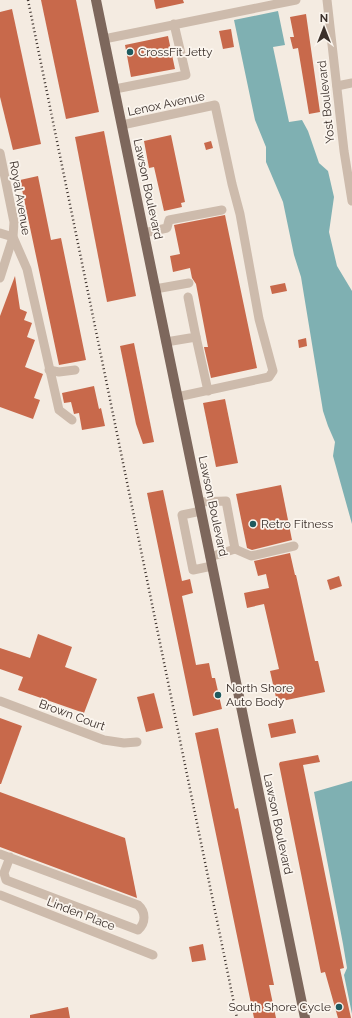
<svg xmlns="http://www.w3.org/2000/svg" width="352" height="1018" viewBox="0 0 352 1018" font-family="Raleway,sans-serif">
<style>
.water{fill:#7fb0b2}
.building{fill:#c8694b}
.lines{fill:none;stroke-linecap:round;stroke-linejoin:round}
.minor{stroke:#cdbbac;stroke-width:9}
.major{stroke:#7d675c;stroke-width:10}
.rail{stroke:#3b302b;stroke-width:2.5;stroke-dasharray:1 3;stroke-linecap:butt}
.poi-dot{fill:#1f5a5e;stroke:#fbf5ee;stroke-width:1.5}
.labels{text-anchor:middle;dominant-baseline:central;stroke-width:3.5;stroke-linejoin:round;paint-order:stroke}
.poi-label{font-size:12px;fill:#3b302b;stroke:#fbf5ee;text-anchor:start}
.street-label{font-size:12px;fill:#3b302b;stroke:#fbf5ee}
</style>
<rect width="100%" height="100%" fill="#f4ebe1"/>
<g class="water">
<path d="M278 11 285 45 273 47 289 122 302 120 308 131 319 163 328 171 334 197 329 232 337 266 352 291V524L333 456 335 442 328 426 323 411 301 277 294 255 283 202 266 162V147L255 120 234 20Z"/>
<path d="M352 781V1014L344 975 347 968 343 944 314 792Z"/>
</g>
<g class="building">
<path d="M41 0H76L99 112 66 119Z"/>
<path d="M154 0H183L184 3 156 9Z"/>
<path d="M12 9 41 144 13 150 0 97V12Z"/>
<path d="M306 14 320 112 309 114 298 48 293 49 290 37H294L290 17Z"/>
<path d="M231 29 234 47 223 49 219 31Z"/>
<path d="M168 36 175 69 131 77 125 45Z"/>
<path d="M104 131 136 296 107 302 75 137Z"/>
<path d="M171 135 185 202 181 203 182 207 164 211 154 167 149 168 144 141Z"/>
<path d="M211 141 213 148 206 150 204 143Z"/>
<path d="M38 176 51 240 61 238 86 360 59 365 20 180Z"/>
<path d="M225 215 257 368 211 378 204 347H208L196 284 192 278 190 268 173 272 170 256 180 254 174 225Z"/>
<path d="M15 276 20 309 27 312 24 320 32 323 27 337 35 340 25 367 43 374 34 398 40 400 33 419 0 407V316Z"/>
<path d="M285 283 287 291 272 294 270 286Z"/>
<path d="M306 338 307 346 299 348 298 340Z"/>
<path d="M134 343 154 442 143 444 136 424 120 346Z"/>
<path d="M94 386 99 409 101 408 105 426 82 430 79 413 74 414 71 402 64 403 62 393Z"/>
<path d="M225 399 238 463 216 467 203 403Z"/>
<path d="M281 485 292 540 252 550 247 548 236 494Z"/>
<path d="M163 490 182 581 190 579 193 593 182 596 196 665 209 663 212 678H215L222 709 193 716 147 493Z"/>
<path d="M290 553 295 575H296L315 661H318L325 692 277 702 270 671 279 669 264 604 247 608 244 593 269 588 266 574 258 576 254 561Z"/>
<path d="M339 576 342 586 330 590 327 580Z"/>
<path d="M38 634 72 647 65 667 97 679 84 713 18 690 23 677 0 669V648L30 658Z"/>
<path d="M154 693 163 728 146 732 137 697Z"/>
<path d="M0 718 22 726 1 784H0Z"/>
<path d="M293 719 296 733 271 738 268 724Z"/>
<path d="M218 728 235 809 238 808 274 985H269L276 1018H254L195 733Z"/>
<path d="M318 755 320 762 303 765 344 968 340 969 351 1018H338L325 972 321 973 279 764 280 762Z"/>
<path d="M0 792 125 838 137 898 0 847Z"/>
<path d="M203 944 206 960 192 962 189 947Z"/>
<path d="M68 1007 70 1018H30V1015Z"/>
</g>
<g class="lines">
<g class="minor">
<path d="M327 0 344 151 352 201"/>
<path d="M104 39 296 0"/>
<path d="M337 86 352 83"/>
<path d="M115 89 186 75 174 24"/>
<path d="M122 125 215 105 232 184 240 214 259 319 273 371 269 377 177 397"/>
<path d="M0 153 14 222 13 237 27 269 59 410 72 420"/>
<path d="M0 233 13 237 0 278"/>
<path d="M144 233 167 228 169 220 222 210"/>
<path d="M155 289 189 283"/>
<path d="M196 337 208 391"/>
<path d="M166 342 196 337 188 297"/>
<path d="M49 370 59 372 75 370"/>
<path d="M199 502 226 501 235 549 210 557"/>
<path d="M201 511 182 515 193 570 212 566"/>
<path d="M235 549 251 556 294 546"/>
<path d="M0 701 104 740 124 743 137 742"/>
<path d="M0 854 138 905C146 912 146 923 138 930L6 880 4 873 10 857"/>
<path d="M0 895 153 955"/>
</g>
<path class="major" d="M96 0 305 1018"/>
<path class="rail" d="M28 0 237 1018"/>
</g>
<g class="poi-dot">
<circle cx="130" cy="52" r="4"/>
<circle cx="253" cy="524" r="4"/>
<circle cx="218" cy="695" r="4"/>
<circle cx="339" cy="1007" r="4"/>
</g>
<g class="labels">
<g class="poi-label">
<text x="138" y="52">CrossFit Jetty</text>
<text x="261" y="524">Retro Fitness</text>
<text x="226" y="688">North Shore<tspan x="226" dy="14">Auto Body</tspan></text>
<text x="331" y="1007" text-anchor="end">South Shore Cycle</text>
</g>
<g class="street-label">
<text transform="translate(326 102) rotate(-96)">Yost Boulevard</text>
<text transform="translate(166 104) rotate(-12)">Lenox Avenue</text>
<text transform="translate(148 189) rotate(78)">Lawson Boulevard</text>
<text transform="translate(20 198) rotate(80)">Royal Avenue</text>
<text transform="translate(213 506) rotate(78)">Lawson Boulevard</text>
<text transform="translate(72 715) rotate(20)">Brown Court</text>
<text transform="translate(278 824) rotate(78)">Lawson Boulevard</text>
<text transform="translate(81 914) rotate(21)">Linden Place</text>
</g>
</g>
<g transform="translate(324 28)" stroke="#fbf5ee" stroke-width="3" paint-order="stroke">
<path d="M0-3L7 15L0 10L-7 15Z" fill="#3b302b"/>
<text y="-6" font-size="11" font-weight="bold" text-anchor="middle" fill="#3b302b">N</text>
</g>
</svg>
